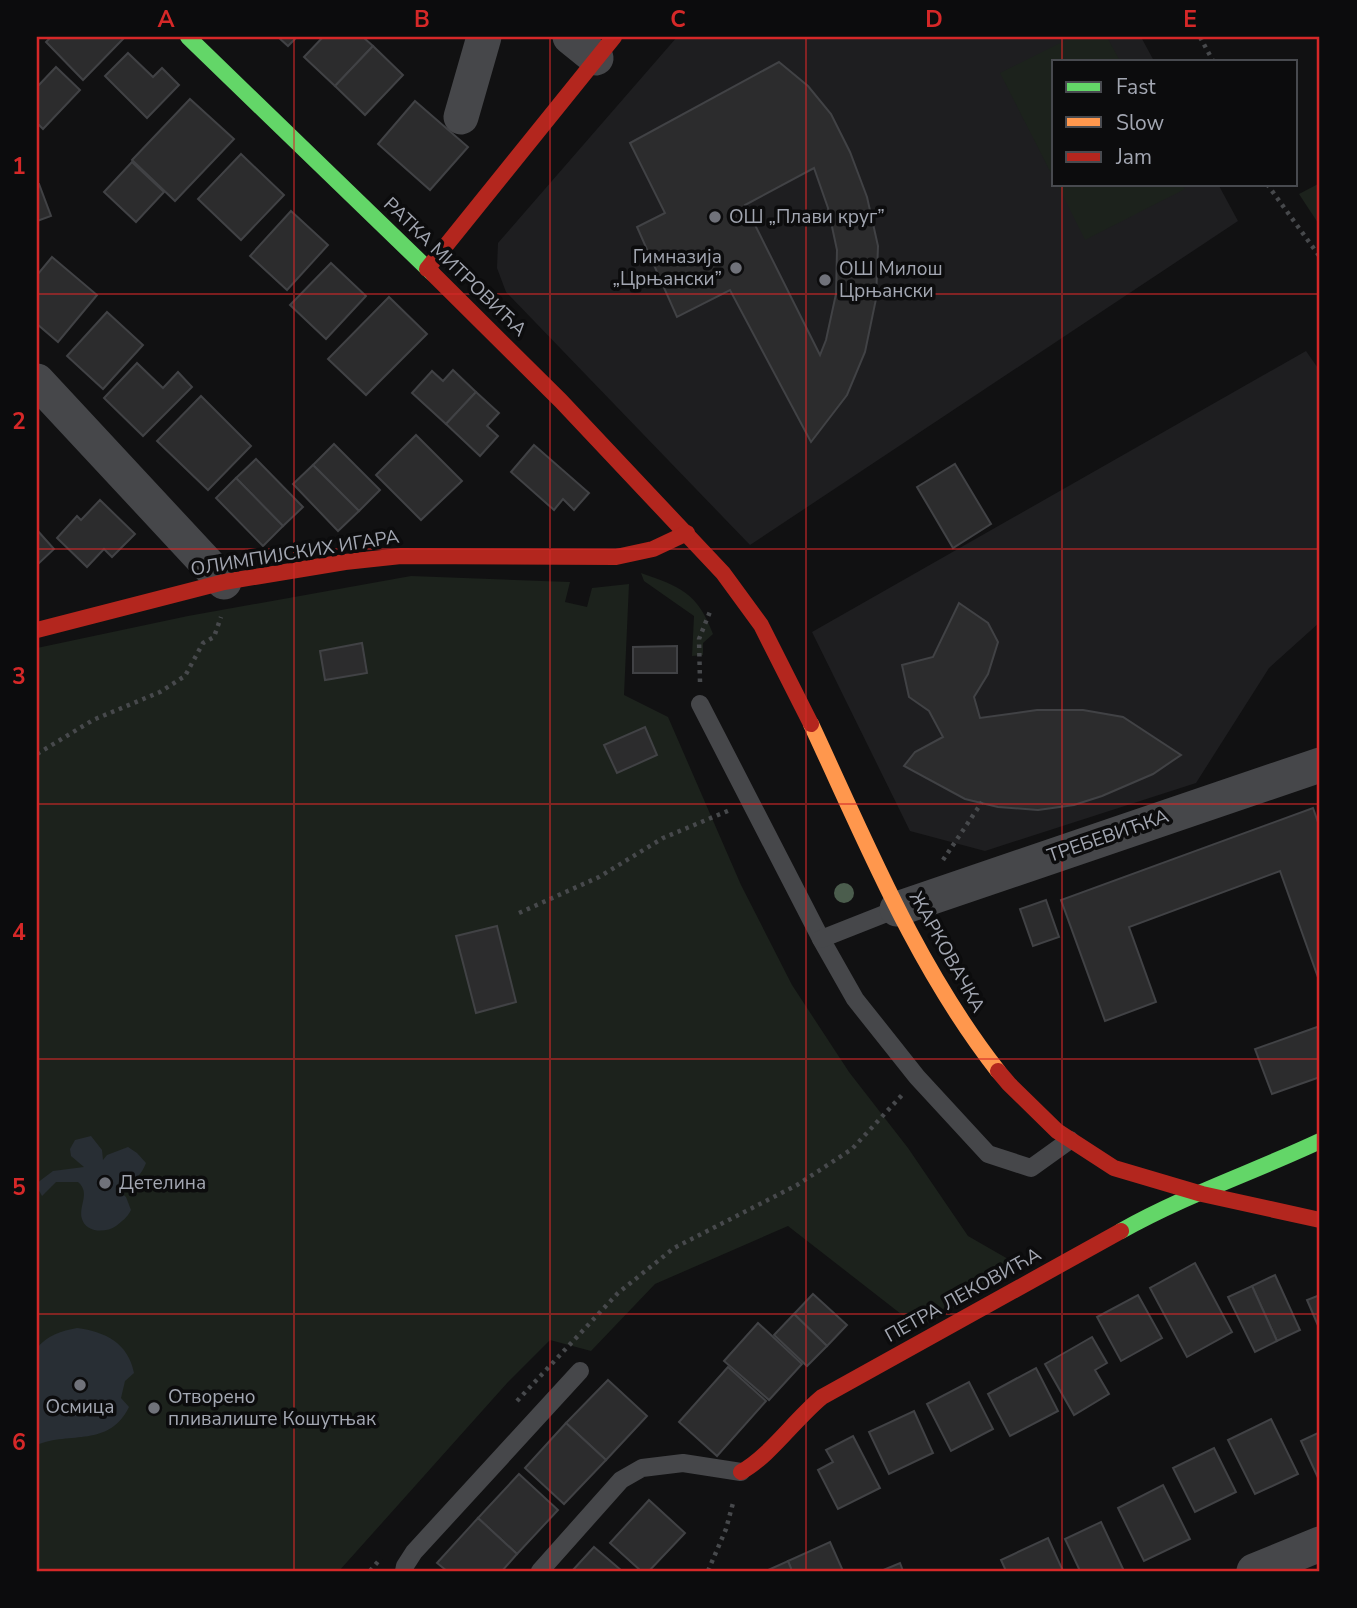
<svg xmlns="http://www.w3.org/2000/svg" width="1357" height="1608" viewBox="0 0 1357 1608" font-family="'Nunito Sans',sans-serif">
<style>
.built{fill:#1e1e20}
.green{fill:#1c221c}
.water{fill:#282e34}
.building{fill:#2c2c2d;stroke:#414245;stroke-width:2;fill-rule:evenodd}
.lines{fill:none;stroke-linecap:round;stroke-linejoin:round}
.path{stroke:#47494c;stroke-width:4.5;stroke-dasharray:3.5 5;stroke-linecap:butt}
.lane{stroke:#46474a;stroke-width:18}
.street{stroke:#46474a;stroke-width:35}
.fast{stroke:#63d668;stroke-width:16}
.slow{stroke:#ff974d;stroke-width:16}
.jam{stroke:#b3261e;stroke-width:16}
.tree{fill:#4b5d4d}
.grid{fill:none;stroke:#d62828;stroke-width:2;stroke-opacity:0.55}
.poi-dot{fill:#70727a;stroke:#0c0c0d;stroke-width:2.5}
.labels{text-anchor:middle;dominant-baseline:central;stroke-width:7;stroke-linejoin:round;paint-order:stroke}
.poi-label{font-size:19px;fill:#a3a7b2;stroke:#0c0c0d;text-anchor:start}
.street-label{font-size:19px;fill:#a3a7b2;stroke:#0c0c0d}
.neatline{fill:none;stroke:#d62828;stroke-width:2.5}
.grid-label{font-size:23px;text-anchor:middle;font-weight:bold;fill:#d62828}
</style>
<rect width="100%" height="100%" fill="#111112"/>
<g class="built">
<path d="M677 37H1141L1154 61H1054V184H1218L1238 221 750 545 506 292 497 268 498 243Z"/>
<path d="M1306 351 1320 371V622L1269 668 1196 783 985 851 910 831 812 632Z"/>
</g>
<g class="green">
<path d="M1072 37H1107L1120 61H1054V179L1000 73Z"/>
<path d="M1320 183V226L1299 194Z"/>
<path d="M1057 184H1182L1185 189 1085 240Z"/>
<path d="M641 573C679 586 698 593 713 634L703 643V655L692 656 694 616 644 581Z"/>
<path d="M411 576 570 582 565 602 587 607 592 588 629 584 624 695 668 717 741 885 792 985 849 1072 908 1148 968 1236 1022 1267 919 1328 788 1226 655 1284 591 1351 550 1340 508 1382 339 1571H37V648L188 616Z"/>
</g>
<g class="water">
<path d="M91 1136 102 1150 103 1160 107 1155 128 1147 137 1153 146 1163C140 1178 132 1183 116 1188L126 1197 131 1210C127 1218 122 1221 116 1226 106 1233 86 1233 82 1219 78 1206 91 1193 78 1182H56L42 1196 37 1187V1183L53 1171 84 1167 71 1156 70 1149 75 1140Z"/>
<path d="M77 1328C106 1332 128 1343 134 1373L125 1381 121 1398 129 1407C109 1448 70 1431 37 1445V1348C48 1335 61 1331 77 1328Z"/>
</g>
<g class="building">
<path d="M51 37H121L123 39 83 80 46 42Z"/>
<path d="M278 37H297L288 46Z"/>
<path d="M323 37H363L373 46 335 86 304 57Z"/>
<path d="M373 46 403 75 365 115 335 86Z"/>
<path d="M128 53 153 77 162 68 179 85 147 118 105 76Z"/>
<path d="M779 62 808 86 831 114 850 152 867 197 878 246 876 299 865 352 847 395 811 442 730 290 677 317 637 227 665 213 630 143ZM814 168 828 208 837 250 836 294 826 340 820 355 745 205Z"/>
<path d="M56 67 80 90 43 129 37 123V87Z"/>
<path d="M190 99 234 139 175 201 132 160Z"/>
<path d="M415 101 468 147 430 190 378 144Z"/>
<path d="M241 154 284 195 241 240 198 199Z"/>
<path d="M132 162 164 192 136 222 104 192Z"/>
<path d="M37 184H39L51 216 37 221Z"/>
<path d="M291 211 328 245 287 290 250 256Z"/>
<path d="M52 257 97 295 58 342 37 324V275Z"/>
<path d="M331 263 366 296 326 339 290 305Z"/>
<path d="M389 297 427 334 366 395 328 359Z"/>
<path d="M107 312 143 345 103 389 67 356Z"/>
<path d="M137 363 163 388 178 372 192 387 143 436 104 398Z"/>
<path d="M453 370 476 392 446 424 412 393 432 371 443 381Z"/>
<path d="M476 392 499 413 487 426 498 436 480 456 446 424Z"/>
<path d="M201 396 251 446 208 490 157 441Z"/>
<path d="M416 435 462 481 421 520 376 475Z"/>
<path d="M334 444 380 490 359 511 313 465Z"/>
<path d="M534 445 589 493 574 510 563 499 554 510 511 472Z"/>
<path d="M256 459 303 507 283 526 236 478Z"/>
<path d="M955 464 991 524 953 548 917 487Z"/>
<path d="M313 465 359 511 338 531 293 484Z"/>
<path d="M236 478 283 526 263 546 216 498Z"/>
<path d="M100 500 135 534 112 557 104 549 87 567 57 538 77 516 81 520Z"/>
<path d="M37 530 54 549 37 565Z"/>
<path d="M959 603 988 623 998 642 988 674 974 697 980 718 1037 710H1083L1123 717 1181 755 1153 774 1102 796 1074 805 1038 810 998 807 965 799 904 766 915 752 943 737 929 711 909 697 902 665 933 657Z"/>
<path d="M362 643 367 673 325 680 320 651Z"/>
<path d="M677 646V673H633V647Z"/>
<path d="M645 727 657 755 617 773 604 745Z"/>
<path d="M1313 808 1320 828V983L1280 871 1129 927 1156 1002 1105 1021 1061 900Z"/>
<path d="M1046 900 1059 937 1033 946 1020 909Z"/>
<path d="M497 926 516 1002 476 1013 456 936Z"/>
<path d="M1320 1026V1077L1272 1094 1255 1049Z"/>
<path d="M1195 1263 1232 1332 1187 1357 1150 1288Z"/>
<path d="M1275 1275 1300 1330 1277 1341 1252 1286Z"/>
<path d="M1252 1286 1277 1341 1255 1352 1228 1297Z"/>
<path d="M813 1294 847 1325 827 1346 794 1314Z"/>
<path d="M1138 1295 1162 1338 1121 1361 1097 1317Z"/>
<path d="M1320 1295V1330L1307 1300Z"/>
<path d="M794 1314 827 1346 807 1366 774 1335Z"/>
<path d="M758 1323 802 1364 769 1400 724 1361Z"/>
<path d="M1092 1337 1107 1363 1095 1370 1109 1394 1074 1415 1045 1364Z"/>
<path d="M728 1367 766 1401 717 1456 679 1422Z"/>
<path d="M1036 1368 1058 1411 1010 1436 988 1394Z"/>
<path d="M608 1380 647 1416 606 1460 566 1423Z"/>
<path d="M969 1382 993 1429 951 1451 927 1404Z"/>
<path d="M914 1411 933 1453 889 1474 869 1432Z"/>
<path d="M1271 1419 1298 1474 1255 1494 1228 1440Z"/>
<path d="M566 1423 606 1460 564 1504 525 1468Z"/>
<path d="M1320 1432V1482L1301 1441Z"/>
<path d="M853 1436 880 1488 838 1509 818 1470 833 1462 826 1450Z"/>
<path d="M1214 1448 1236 1492 1195 1512 1173 1468Z"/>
<path d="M519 1474 558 1510 517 1554 478 1518Z"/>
<path d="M1163 1485 1190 1539 1144 1561 1118 1508Z"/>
<path d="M649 1500 685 1533 649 1571H641L610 1543Z"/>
<path d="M478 1518 517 1554 502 1571H447L437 1563Z"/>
<path d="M1101 1522 1124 1571H1080L1065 1539Z"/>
<path d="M1048 1538 1063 1571H1006L1001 1560Z"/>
<path d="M830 1542 843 1571H792L788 1561Z"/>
<path d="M594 1547 622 1571H572Z"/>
<path d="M788 1561 792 1571H766Z"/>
<path d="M900 1563 903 1571H881Z"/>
</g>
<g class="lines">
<g class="path">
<path d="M1200 37 1213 61"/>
<path d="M1267 184 1320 257"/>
<path d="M700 682 699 639 711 609"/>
<path d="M37 754 93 720 160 692 185 676 203 643 214 637 221 617"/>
<path d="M943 860 982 802"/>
<path d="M519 913 599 877 663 838 730 810"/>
<path d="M517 1401 618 1293 674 1248 797 1185 852 1149 903 1094"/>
<path d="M370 1571 381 1558"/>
<path d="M708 1571 726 1529 733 1503"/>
</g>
<g class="lane">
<path d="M700 704 821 939 855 999 917 1077 988 1154 1031 1168 1070 1140"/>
<path d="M821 939 897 909"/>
<path d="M404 1571 405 1566 414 1552 580 1371"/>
<path d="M540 1571 621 1480 642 1468 683 1463 741 1472"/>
</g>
<g class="street">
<path d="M570 37 596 58"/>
<path d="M461 117 484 37"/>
<path d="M37 381 224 582"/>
<path d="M897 909 1320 765"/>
<path d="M1254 1571 1320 1544"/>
</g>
<g class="fast">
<path d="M188 37 432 273"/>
<path d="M1121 1231C1185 1195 1254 1172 1320 1141"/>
</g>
<path class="slow" d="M811 724C867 844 916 966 998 1071"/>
<g class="jam">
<path d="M427 269 614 37"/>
<path d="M432 273 561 401 723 573 761 625 811 724"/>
<path d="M37 630 224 582 345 562 401 556 616 557 653 549 687 533"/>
<path d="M998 1071 1009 1084 1057 1131 1114 1168 1202 1194 1320 1220"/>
<path d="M741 1472C770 1456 795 1419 822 1397L1121 1231"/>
</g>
</g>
<circle class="tree" cx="844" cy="893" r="10"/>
<path class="grid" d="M294 37V1571M550 37V1571M806 37V1571M1062 37V61M1062 184V1571M37 294H1320M37 549H1320M37 804H1320M37 1059H1320M37 1314H1320"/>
<g class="poi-dot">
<circle cx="715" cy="217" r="7"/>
<circle cx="736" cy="268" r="7"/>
<circle cx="825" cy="280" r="7"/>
<circle cx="105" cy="1183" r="7"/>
<circle cx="80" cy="1385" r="7"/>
<circle cx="154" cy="1408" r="7"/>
</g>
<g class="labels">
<g class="poi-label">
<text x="729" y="217">ОШ „Плави круг”</text>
<text x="722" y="257" text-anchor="end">Гимназија<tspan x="722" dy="22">„Црњански”</tspan></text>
<text x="839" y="269">ОШ Милош<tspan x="839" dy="22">Црњански</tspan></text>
<text x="119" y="1183">Детелина</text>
<text x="168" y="1397">Отворено<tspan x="168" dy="22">пливалиште Кошутњак</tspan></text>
<text x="80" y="1407" text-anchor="middle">Осмица</text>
</g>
<g class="street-label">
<text transform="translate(455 267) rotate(44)">РАТКА МИТРОВИЋА</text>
<text transform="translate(295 553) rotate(-9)">ОЛИМПИЈСКИХ ИГАРА</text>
<text transform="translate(1108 836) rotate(-19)">ТРЕБЕВИЋКА</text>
<text transform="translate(947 952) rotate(61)">ЖАРКОВАЧКА</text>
<text transform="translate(963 1295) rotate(-29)">ПЕТРА ЛЕКОВИЋА</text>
</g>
</g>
<rect width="1357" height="1608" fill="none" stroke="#0c0c0d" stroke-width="77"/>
<rect x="1052" y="60" width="245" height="126" fill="#0c0c0d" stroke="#484a4f" stroke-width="2"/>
<rect x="1066" y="82" width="35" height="10" fill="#63d668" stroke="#484a4f" stroke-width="2"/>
<text x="1116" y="94" font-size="21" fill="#a3a7b2">Fast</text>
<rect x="1066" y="117" width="35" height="10" fill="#ff974d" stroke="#484a4f" stroke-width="2"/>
<text x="1116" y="130" font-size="21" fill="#a3a7b2">Slow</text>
<rect x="1066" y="152" width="35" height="10" fill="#b3261e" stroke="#484a4f" stroke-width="2"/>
<text x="1116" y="164" font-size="21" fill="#a3a7b2">Jam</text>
<rect x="38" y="38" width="1280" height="1532" class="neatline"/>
<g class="grid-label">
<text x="166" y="27">A</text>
<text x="422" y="27">B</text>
<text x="678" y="27">C</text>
<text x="934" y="27">D</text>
<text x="1190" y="27">E</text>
<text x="19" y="174">1</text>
<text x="19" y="429">2</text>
<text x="19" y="684">3</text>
<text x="19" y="940">4</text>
<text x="19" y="1195">5</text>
<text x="19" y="1450">6</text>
</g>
</svg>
